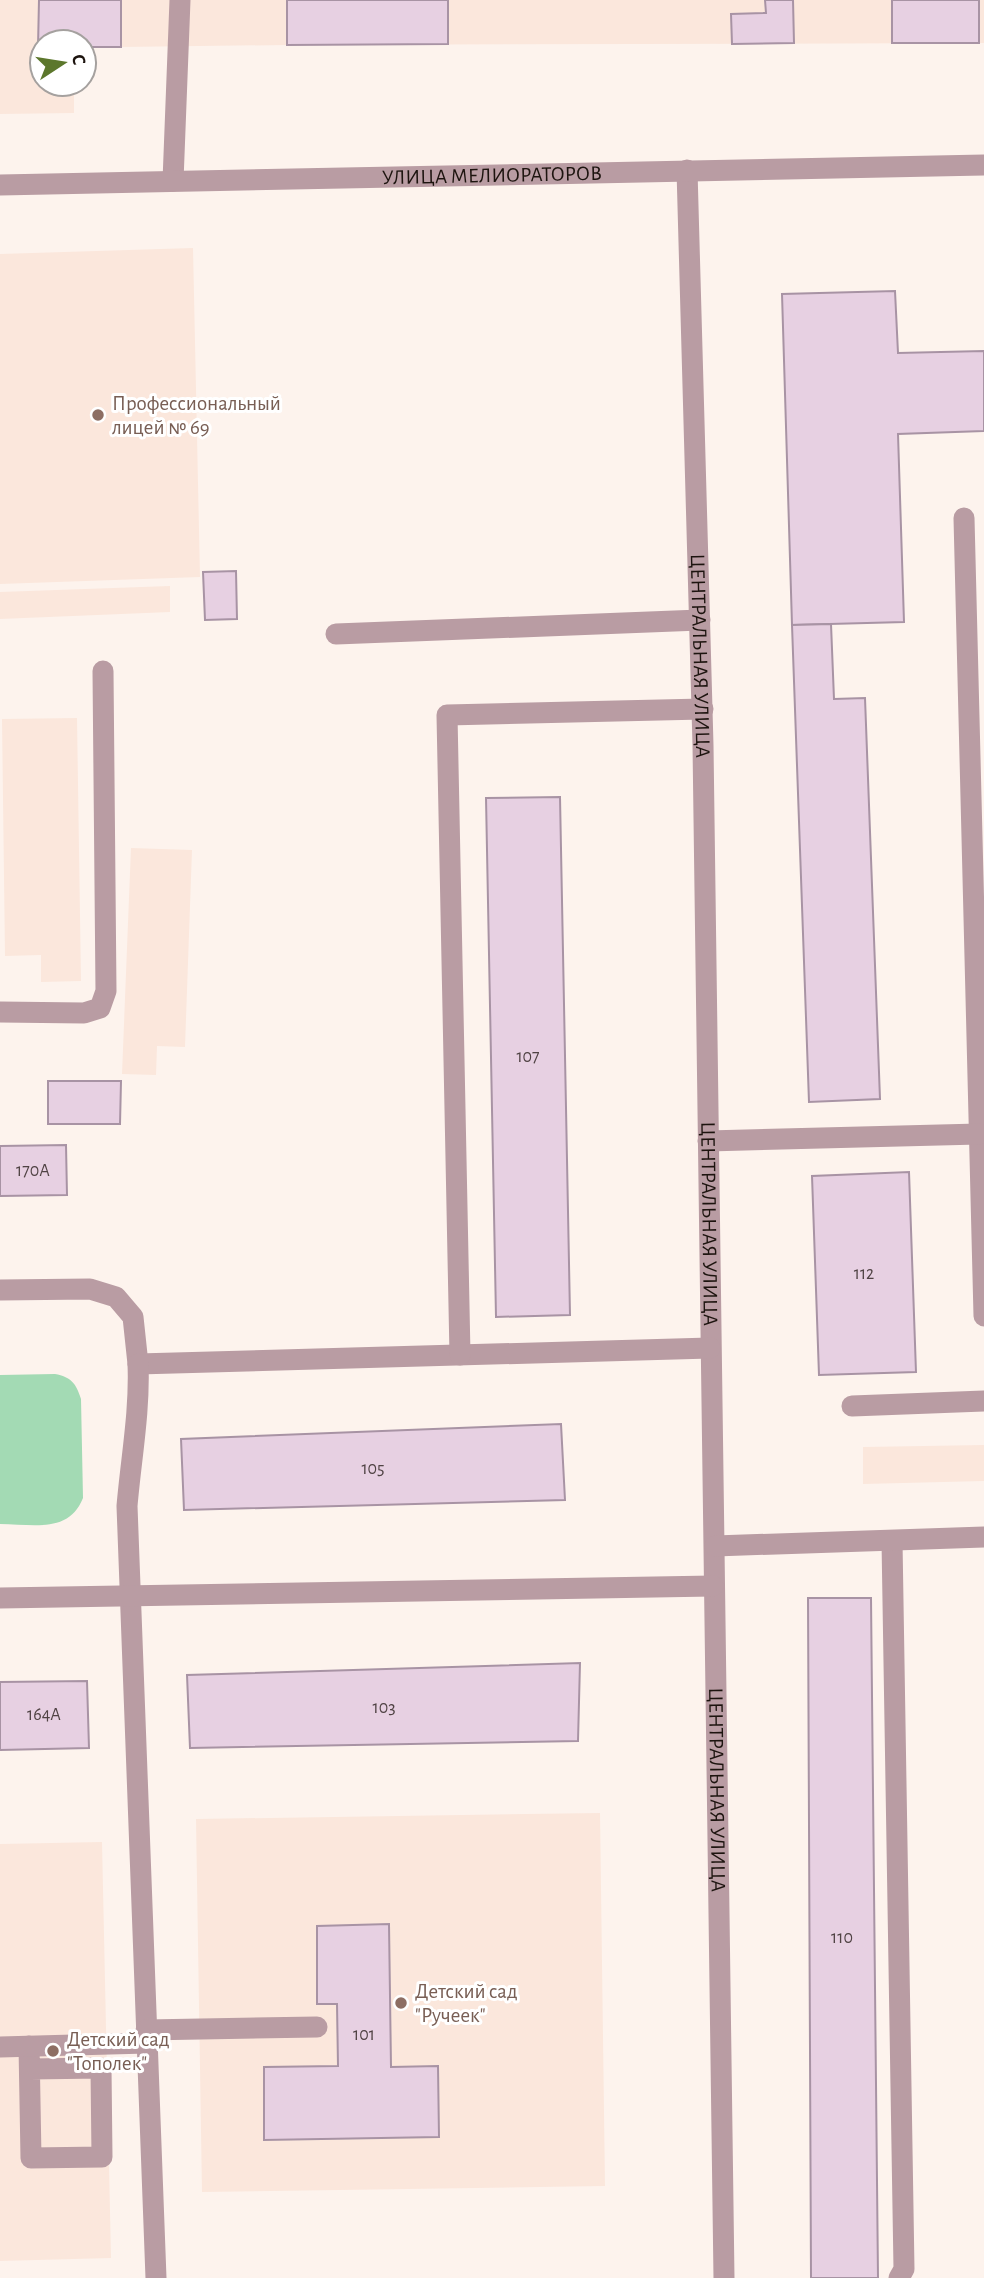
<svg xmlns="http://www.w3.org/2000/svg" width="984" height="2278" viewBox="0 0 984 2278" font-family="'Alegreya Sans',sans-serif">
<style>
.built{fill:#fbe7dc}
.green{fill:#a3dab4}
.building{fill:#e7d0e2;stroke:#a893a4;stroke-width:2}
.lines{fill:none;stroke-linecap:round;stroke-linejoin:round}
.minor{stroke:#b99ca3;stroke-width:21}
.education-dot{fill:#8d6e63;stroke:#fff;stroke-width:2.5}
.labels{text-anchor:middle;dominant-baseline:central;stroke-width:6;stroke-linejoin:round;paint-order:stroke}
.number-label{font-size:18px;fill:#504344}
.street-label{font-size:21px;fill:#1d140f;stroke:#fff}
.education-label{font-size:21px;fill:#785e54;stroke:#fff;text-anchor:start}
</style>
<rect width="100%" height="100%" fill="#fdf3ed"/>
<g class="built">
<path d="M0 0H984V43L287 45 121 47H84V42H42V84H74V113L0 114Z"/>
<path d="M193 248 200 577 0 584V254Z"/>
<path d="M170 586V612L0 619V592Z"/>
<path d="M77 718 81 981 41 982V955L5 956 2 719Z"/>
<path d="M131 848 192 850 185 1047 157 1046 156 1075 122 1074Z"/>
<path d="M984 1445V1481L863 1484V1447Z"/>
<path d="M600 1813 605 2186 202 2192 196 1819Z"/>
<path d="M102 1842 111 2258 0 2261V1844Z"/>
</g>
<path class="green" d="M55 1374C71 1377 76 1383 81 1399L83 1498C69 1534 32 1524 0 1524V1375Z"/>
<g class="building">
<path d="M39 0H121V47H84V42H42V47H38Z"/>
<path d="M287 0H448V44L287 45Z"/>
<path d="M765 0H793L794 43 732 44 731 14 766 13Z"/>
<rect x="892" y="0" width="87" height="43"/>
<path d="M895 291 898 353 984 351V431L898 434 904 622 792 625 782 294Z"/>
<path d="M236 571 237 619 205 620 203 572Z"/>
<path d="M831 624 834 699 865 698 880 1099 809 1102 792 625Z"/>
<path d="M560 797 570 1315 496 1317 486 798Z"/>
<path d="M48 1081H121L120 1124H48Z"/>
<path d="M66 1145 67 1195 0 1196V1146Z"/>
<path d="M909 1172 916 1372 819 1375 812 1176Z"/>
<path d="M561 1424 565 1500 184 1510 181 1439Z"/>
<path d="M808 1598H871L878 2278H811Z"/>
<path d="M580 1663 578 1741 190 1748 187 1675Z"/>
<path d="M87 1681 89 1748 0 1750V1682Z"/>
<path d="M389 1924 391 2067 438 2066 439 2137 264 2140V2067L338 2066 337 2004H317V1926Z"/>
</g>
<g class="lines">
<g class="minor">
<path id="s1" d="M687 170 703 745 724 2278"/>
<path d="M173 181 180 0"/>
<path id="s2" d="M0 185 984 165"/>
<path d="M964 518 984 1316"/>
<path d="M336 634 700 620"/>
<path d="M0 1012 84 1013 100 1008 106 991 103 671"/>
<path d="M708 1141 979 1134"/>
<path d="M0 1290 90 1289 116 1297 133 1317 138 1364 710 1348"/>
<path d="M460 1355 447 715 703 709"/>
<path d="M138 1364C140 1411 131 1459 127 1506L156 2278"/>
<path d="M852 1406 984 1401"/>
<path d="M892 1541 904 2269 899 2278"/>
<path d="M715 1546 984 1537"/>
<path d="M0 1598 713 1586"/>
<path d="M146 2030 317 2027"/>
<path d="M29 2046 31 2158 102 2157 101 2068 30 2069"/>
<path d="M0 2047 147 2043"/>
</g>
</g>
<g class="education-dot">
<circle cx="98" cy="415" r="7"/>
<circle cx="401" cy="2003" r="7"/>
<circle cx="53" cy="2051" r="7"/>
</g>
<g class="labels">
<g class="number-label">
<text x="528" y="1057">107</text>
<text x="33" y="1171">170А</text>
<text x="864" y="1274">112</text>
<text x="373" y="1469">105</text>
<text x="384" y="1708">103</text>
<text x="44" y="1715">164А</text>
<text x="842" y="1938">110</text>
<text x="364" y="2035">101</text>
</g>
<g class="street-label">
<text stroke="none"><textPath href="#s2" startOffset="492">УЛИЦА МЕЛИОРАТОРОВ</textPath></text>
<text stroke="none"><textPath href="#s1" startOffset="486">ЦЕНТРАЛЬНАЯ УЛИЦА</textPath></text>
<text stroke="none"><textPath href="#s1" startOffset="1054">ЦЕНТРАЛЬНАЯ УЛИЦА</textPath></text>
<text stroke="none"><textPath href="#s1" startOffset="1620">ЦЕНТРАЛЬНАЯ УЛИЦА</textPath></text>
</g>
<g class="education-label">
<text x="112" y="403">Профессиональный<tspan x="112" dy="24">лицей № 69</tspan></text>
<text x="415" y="1991">Детский сад<tspan x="415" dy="24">"Ручеек"</tspan></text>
<text x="67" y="2039">Детский сад<tspan x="67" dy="24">"Тополек"</tspan></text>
</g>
</g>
<g transform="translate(63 63) rotate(78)"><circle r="33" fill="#ffffff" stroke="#a5a19f" stroke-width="2"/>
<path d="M0-5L12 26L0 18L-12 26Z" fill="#5c772c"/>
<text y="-10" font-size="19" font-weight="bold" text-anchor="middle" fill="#1d140f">С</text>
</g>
</svg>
